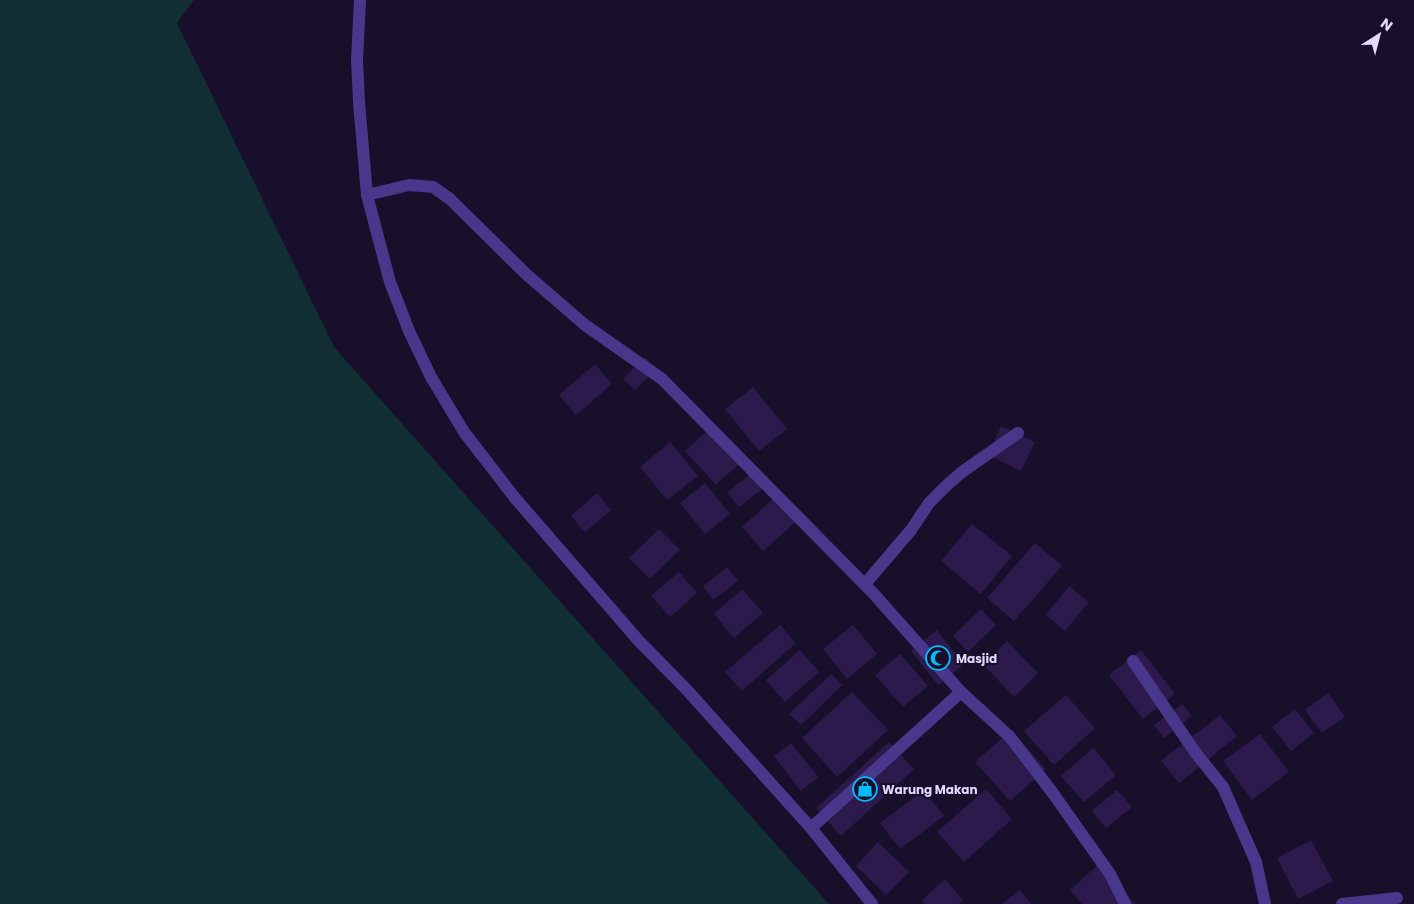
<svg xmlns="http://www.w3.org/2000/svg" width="1414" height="904" viewBox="0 0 1414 904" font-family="Poppins,sans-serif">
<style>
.green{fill:#112f34}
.building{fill:#2c1a4c}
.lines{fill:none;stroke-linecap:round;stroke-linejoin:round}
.minor{stroke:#49378c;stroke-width:12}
.tertiary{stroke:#49378c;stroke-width:12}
.labels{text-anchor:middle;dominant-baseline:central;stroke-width:4.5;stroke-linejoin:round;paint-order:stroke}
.poi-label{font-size:12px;font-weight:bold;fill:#e3d8ff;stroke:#180f2a;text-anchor:start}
</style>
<rect width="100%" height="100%" fill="#180f2a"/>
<path class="green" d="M0 0H194L177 23 334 347 829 904H0Z"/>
<g class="building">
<path d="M645 357 656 369 635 390 623 379Z"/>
<path d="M595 364 612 384 576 415 559 395Z"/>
<path d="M753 387 787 429 759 451 725 409Z"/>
<path d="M1001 426 1035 442 1021 471 988 455Z"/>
<path d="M712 427 742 461 716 485 685 451Z"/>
<path d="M670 442 698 476 667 500 640 467Z"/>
<path d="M757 469 769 484 739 507 727 492Z"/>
<path d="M705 483 730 514 705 534 680 503Z"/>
<path d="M597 493 611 510 585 532 571 516Z"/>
<path d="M775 497 797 521 763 551 742 527Z"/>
<path d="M972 524 1012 556 981 594 941 561Z"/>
<path d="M659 529 680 550 650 579 629 558Z"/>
<path d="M1035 543 1062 566 1014 621 987 598Z"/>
<path d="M727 567 738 581 713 600 703 586Z"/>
<path d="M679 572 697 593 670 617 651 596Z"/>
<path d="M1069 586 1089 602 1065 631 1046 615Z"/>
<path d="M742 589 763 613 734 638 714 614Z"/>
<path d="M981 609 996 625 968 652 953 636Z"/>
<path d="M780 625 796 643 742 691 725 672Z"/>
<path d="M853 625 877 654 847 679 823 649Z"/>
<path d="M937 630 964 664 938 685 911 651Z"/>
<path d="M1007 641 1038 673 1014 697 983 664Z"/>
<path d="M800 650 819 672 785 702 766 680Z"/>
<path d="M1141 650 1175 694 1143 719 1109 675Z"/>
<path d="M900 654 928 686 903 707 875 675Z"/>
<path d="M831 674 842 685 801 725 789 714Z"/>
<path d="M852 692 888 730 837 777 802 738Z"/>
<path d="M1328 693 1345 717 1322 733 1305 710Z"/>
<path d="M1066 695 1095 728 1054 765 1024 731Z"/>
<path d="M1182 704 1192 716 1164 738 1154 725Z"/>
<path d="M1295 709 1314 733 1291 751 1272 727Z"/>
<path d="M1220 715 1237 736 1179 783 1161 761Z"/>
<path d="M1011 730 1046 769 1010 801 975 762Z"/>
<path d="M1260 734 1289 772 1252 800 1223 761Z"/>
<path d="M889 742 914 769 841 836 816 808Z"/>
<path d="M791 743 818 777 801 791 774 756Z"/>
<path d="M1093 748 1116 775 1084 802 1061 776Z"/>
<path d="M986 789 1012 819 964 862 937 832Z"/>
<path d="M924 790 944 816 900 849 880 823Z"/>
<path d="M1117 790 1132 807 1106 828 1092 811Z"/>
<path d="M1311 840 1333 881 1298 899 1277 858Z"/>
<path d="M878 842 909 872 886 895 856 866Z"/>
<path d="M1100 863 1135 904H1082L1070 890Z"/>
<path d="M945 879 963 900 958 904H925L922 900Z"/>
<path d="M1020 890 1031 904H1002Z"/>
</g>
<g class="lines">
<g class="minor">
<path d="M367 195 409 185 433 187 450 199 526 274 585 325 662 379 873 593 961 692 1010 737 1052 792 1110 874 1125 904"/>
<path d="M865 584 911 530 929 503 946 486 962 472 1018 433"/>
<path d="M1133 661 1195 752 1223 787 1256 862 1265 904"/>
<path d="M811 828 961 692"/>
<path d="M1342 904 1397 898"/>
</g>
<path class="tertiary" d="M360 0 357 60 359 102 367 195 390 282 409 331 431 377 464 432 515 498 638 640 687 690 811 828 872 904"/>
</g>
<defs>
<g id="mosque-ring" transform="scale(1.25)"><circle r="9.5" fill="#180f2a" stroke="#04bbff" stroke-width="1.5"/><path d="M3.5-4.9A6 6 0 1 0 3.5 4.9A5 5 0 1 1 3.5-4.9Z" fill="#04bbff"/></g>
<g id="shop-ring" transform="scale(1.25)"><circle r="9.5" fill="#180f2a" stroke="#04bbff" stroke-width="1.5"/><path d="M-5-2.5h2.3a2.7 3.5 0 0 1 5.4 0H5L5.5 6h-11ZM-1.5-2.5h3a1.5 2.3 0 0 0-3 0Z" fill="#04bbff"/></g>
</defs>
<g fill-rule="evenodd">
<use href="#mosque-ring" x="938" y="658"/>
<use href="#shop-ring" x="865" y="789"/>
</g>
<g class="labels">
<g class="poi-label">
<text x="956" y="658">Masjid</text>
<text x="882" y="789">Warung Makan</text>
</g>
</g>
<g transform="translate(1379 35) rotate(36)" stroke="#180f2a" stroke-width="4" paint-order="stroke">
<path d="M0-4L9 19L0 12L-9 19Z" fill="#e3d8ff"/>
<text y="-8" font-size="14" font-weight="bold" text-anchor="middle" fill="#e3d8ff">N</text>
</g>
</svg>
